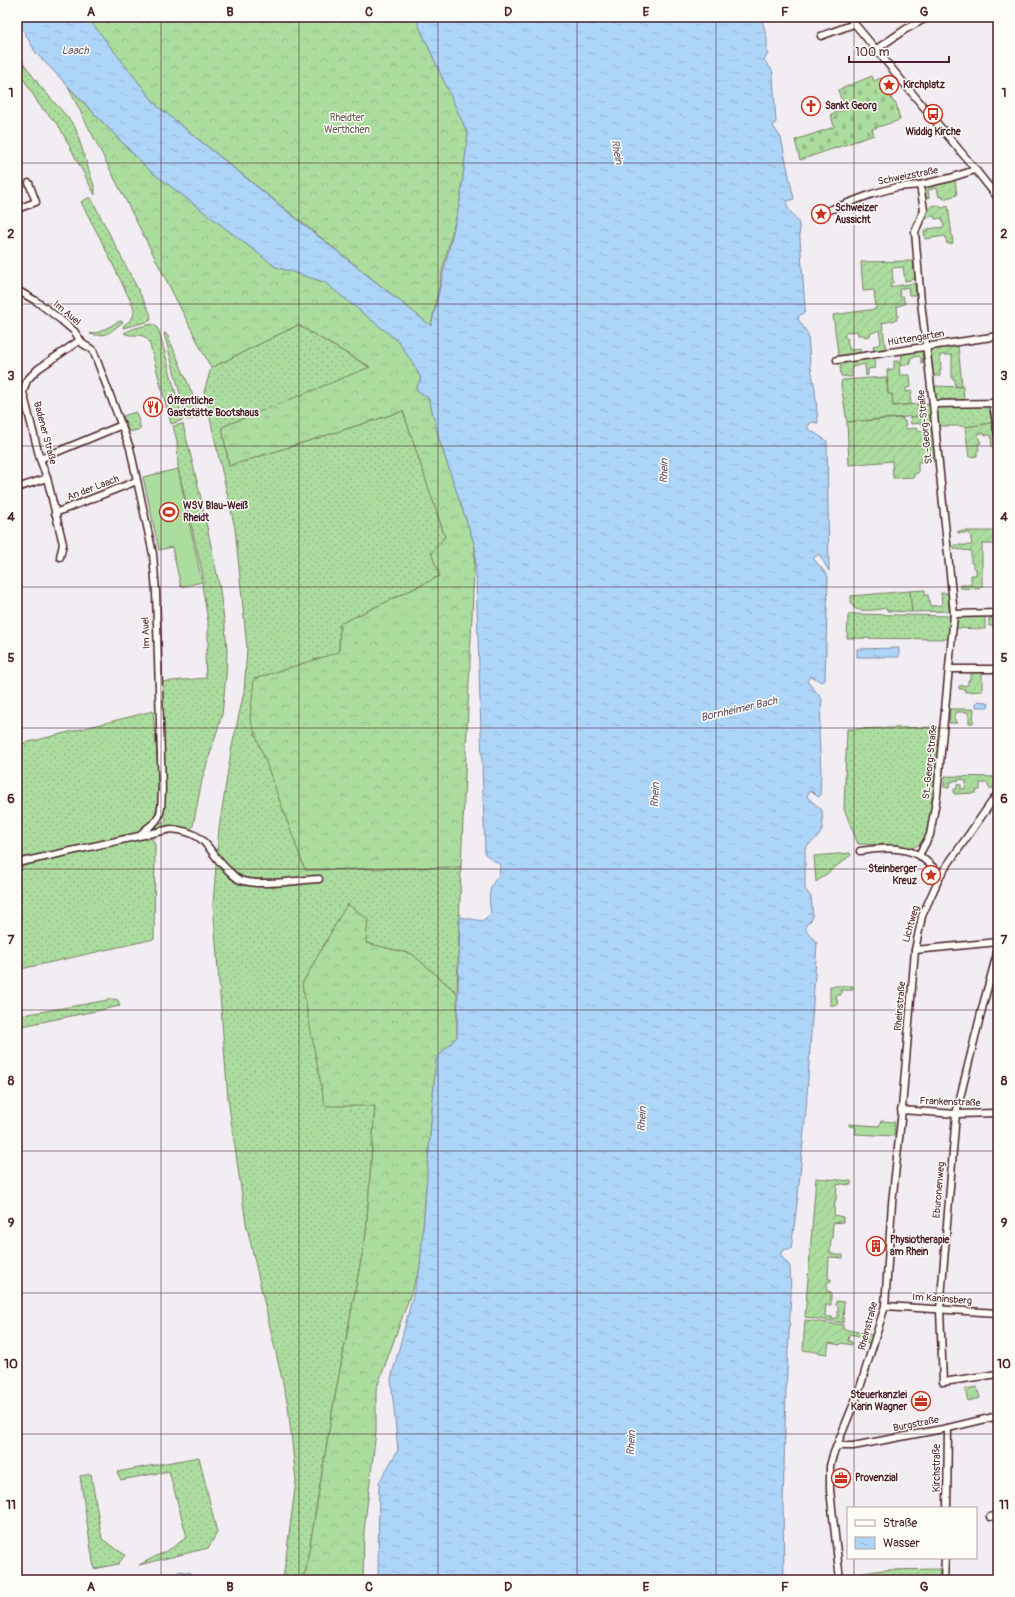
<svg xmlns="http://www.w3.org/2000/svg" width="1015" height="1597" viewBox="0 0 1015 1597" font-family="Pangolin,sans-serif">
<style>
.grass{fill:url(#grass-dots);stroke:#7a7e64}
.forest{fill:url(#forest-crowns);stroke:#7a7e64}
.cemetery{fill:url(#cemetery-stones);stroke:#7a7e64}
.park{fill:url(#park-tufts);stroke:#7a7e64}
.garden{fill:url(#garden-furrows);stroke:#7a7e64}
.pitch{fill:#abdd9e;stroke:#7a7e64}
.water{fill:url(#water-ripples);stroke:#858ca6}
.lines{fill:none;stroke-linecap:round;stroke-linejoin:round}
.street-casing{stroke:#4a1f2b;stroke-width:9}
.street{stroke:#fdfcf7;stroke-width:6}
.grid{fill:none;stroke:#4a1f2b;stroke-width:1;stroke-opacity:0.55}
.labels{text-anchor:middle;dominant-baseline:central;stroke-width:3;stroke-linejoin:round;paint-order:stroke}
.poi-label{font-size:10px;font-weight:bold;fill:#4a1f2b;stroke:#fdfcf7;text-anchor:start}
.park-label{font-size:10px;fill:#67584e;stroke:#fdfcf7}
.street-label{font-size:10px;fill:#4a1f2b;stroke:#fdfcf7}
.water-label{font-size:11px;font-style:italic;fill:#685668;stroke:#fdfcf7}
.neatline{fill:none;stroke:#4a1f2b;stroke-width:1.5}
.grid-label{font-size:13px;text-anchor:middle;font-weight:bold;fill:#4a1f2b}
</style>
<defs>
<pattern id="grass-dots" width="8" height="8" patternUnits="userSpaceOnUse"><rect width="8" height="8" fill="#abdd9e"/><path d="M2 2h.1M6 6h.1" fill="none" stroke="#95bd88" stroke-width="1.8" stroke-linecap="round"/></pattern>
<pattern id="forest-crowns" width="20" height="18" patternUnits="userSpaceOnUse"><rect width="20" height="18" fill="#abdd9e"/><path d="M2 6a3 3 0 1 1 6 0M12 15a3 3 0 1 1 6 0" fill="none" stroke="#95bd88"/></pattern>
<pattern id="cemetery-stones" width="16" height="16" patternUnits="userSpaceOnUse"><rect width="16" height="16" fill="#abdd9e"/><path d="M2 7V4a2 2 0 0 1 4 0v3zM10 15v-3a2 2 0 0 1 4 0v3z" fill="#95bd88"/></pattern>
<pattern id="park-tufts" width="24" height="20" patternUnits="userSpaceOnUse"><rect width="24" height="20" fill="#abdd9e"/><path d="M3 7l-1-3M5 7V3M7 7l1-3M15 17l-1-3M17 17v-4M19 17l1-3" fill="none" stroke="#95bd88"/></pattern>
<pattern id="garden-furrows" width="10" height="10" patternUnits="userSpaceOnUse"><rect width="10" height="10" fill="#abdd9e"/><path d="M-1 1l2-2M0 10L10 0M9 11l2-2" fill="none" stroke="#95bd88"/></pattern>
<pattern id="water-ripples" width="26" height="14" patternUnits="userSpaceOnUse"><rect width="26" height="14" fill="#add5f8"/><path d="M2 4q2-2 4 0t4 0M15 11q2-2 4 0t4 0" fill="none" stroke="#96b6d5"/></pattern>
</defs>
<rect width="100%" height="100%" fill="#f1edf3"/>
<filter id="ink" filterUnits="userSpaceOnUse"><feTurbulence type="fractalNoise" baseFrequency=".025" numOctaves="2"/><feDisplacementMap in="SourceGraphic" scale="8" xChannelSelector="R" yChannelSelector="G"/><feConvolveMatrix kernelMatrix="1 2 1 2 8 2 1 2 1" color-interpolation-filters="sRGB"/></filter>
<g filter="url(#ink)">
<g class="grass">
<path d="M17 54 40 86 69 119 75 127 95 189V195L59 126 40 106 17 68Z"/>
<path d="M90 197 91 198 150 313 151 319 150 321 123 328 124 325C131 320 135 317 134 308L100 238 81 202Z"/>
<path d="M120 321 123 322C111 331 107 338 90 334L99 332Z"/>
<path d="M152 324 156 326 159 331 183 420 171 424 149 341C142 331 132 338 124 333L135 328Z"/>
<path d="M298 325 371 368 222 427 229 466 403 411 445 537 440 576 340 624 339 652 305 870 461 867 457 993 412 954 365 943 348 904 375 1106 366 1234 333 1407 306 1569 302 1580H283L296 1481 288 1405 246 1223 228 1099 213 904 219 829 231 751 244 692 247 648 235 528 204 392 211 368Z"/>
<path d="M164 333H165L168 336 202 417 187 420Z"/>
<path d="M886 377 888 394 892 393 893 406 929 403 930 415 847 422 841 385 842 380Z"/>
<path d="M933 386 963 387 964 400H938L935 395Z"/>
<path d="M940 407H989L992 423 965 427 964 426H938L937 411Z"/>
<path d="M136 412 141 429 129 432 123 416Z"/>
<path d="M183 424 200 494 219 584 225 626 227 651 226 676 222 715 202 780 193 826 191 829C177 825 165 826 150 829L149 831 155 845 154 939 21 969 17 943V745L153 711 158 770V805L151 826 166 821V818L162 816 160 682 206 678 205 656 208 646V621L202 585 204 580 178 468 177 441 173 426Z"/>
<path d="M910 591 912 612 888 611 885 608C880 610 859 612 854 608 851 605 851 599 851 596Z"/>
<path d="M850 614 951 616 948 639 847 638 848 616Z"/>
<path d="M958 617H985V629L955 628Z"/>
<path d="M940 727 933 814 927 835 922 843 911 848 898 845 858 844 844 809 847 729Z"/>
<path d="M850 853 851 855 816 882 814 856Z"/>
<path d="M114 999 118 1000 120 1006 17 1027V1016Z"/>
<path d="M199 1457 217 1533 208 1548 139 1565 172 1548 187 1537 169 1471 121 1480 117 1472Z"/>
<path d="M91 1474 102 1539 125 1555 118 1564 94 1569 80 1476Z"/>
<path d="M940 1569 939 1580H855L861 1579 860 1573 883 1570Z"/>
</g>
<g class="forest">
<path d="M87 17H417L418 24 468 134 460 202 443 268 431 326 157 106Z"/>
<path d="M68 87 148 169 276 267 324 282 398 341 412 362 421 378 416 389 429 399 440 442 475 546 461 867 305 870 250 719 254 679 339 652 340 624 440 576 431 553 445 537 403 411 229 466 222 427 370 367 298 325 211 368Z"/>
<path d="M347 904 368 919 366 943 412 954 457 993V1037L436 1059 420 1268 376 1390V1432L364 1531 363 1580H302L306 1569 333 1407 366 1234 375 1106H325L302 984Z"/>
</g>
<path class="cemetery" d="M872 76 874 81 881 78 894 103H896L900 120 872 129 874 135 800 160 795 140 834 127 831 114 845 110 838 90Z"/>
<path class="park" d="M881 1121 895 1122 894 1136 855 1134 856 1127 849 1126V1124L879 1126Z"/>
<g class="garden">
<path d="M955 180 957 195 943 199 942 196 939 197 937 188 928 190 929 198 925 197 924 189 926 186Z"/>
<path d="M938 205 942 208 948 206 953 243 947 244 945 236 925 239 924 231H927V229L944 227 942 218 935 219 934 216 928 217 927 219 924 218 931 206Z"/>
<path d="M913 261 915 279 905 281 903 267 892 268 893 283 890 284V287L915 283 916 295H909L908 287 899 289 900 297 903 296 905 304 897 306 898 317 896 318 897 320 882 323 886 351 874 353 873 346 878 345 881 342 879 330 870 334V336L865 337 864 335H858L857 331 847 332 844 336 848 339 847 342 850 350 860 349 861 356 841 358 838 353 833 315 876 309 874 290 863 291 861 262Z"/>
<path d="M958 345 962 386H955V379H952V355H940L941 370H940V376H932L930 352 933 349Z"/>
<path d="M921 350 922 352 923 363H921V358L918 356 910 358 911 364 899 366 900 375H910L911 387 906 388V392L912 391V394L910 395 911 404 893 406 892 394H888L887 370 894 369V361H898L899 364H901L902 353Z"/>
<path d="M874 358 875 368 868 369V375L866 376 865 364 852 367V377L841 376 840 367 844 363Z"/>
<path d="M930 415 931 426 923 428 922 423 911 424 910 417Z"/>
<path d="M903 418V421H905L906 429 917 428 918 431 934 429 936 457 934 458V461L918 462V473L914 474V477L893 478 892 461 849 465 847 422Z"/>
<path d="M992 423 996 447H992L991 435H986L983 433H980L978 436 981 443 978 444 979 450 977 451V456L969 457 965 427Z"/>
<path d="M958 531H998V544H982V586L979 589 961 588 960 585H971V575H976V568H973V563H971V551L954 549V545H972L970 533H958Z"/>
<path d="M925 590V595H928L930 606 942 605 941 593H948L949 611 912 612 910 591Z"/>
<path d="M998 617V635V626H989V618Z"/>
<path d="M973 671H982V691L965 692V689H959V686L968 685V680H970V675H972Z"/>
<path d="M950 709H974L973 723H969V715L967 712H955V721L957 723H949Z"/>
<path d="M945 776 998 777V783L994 788H989L988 783H980V790H976V793L954 794V789H957V784L961 785V789H965L966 780 958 779V781L954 780 953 782H950L949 788 944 787Z"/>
<path d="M830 986H853V990H841V995H836L838 1005H830Z"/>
<path d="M816 1178 851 1181V1185L842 1184 837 1185 836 1200H835L834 1215 843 1217V1222L833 1223 832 1238H831L830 1253 835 1255H843V1258L829 1257 828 1279H831V1282H827V1291L831 1292V1305H826L825 1317H832L833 1320 835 1318H838V1306L836 1305V1301L844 1302 843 1323 805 1317Z"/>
<path d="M805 1320 843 1325V1329L873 1335 870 1344 863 1342 860 1336 849 1334 848 1341 852 1342V1345L841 1343 840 1345 829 1343 827 1354 803 1350Z"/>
<path d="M977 1387 980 1398 968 1401 965 1389Z"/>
</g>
<path class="pitch" d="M178 469 202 582 181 587 172 547 159 550 143 477Z"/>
<g class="water">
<path d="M17 17H87L157 106 309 229 431 326 460 202 468 134 418 24 417 17H761L767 38V50L768 54 764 60 772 70 773 76 776 122 773 126 781 138 794 199 787 201C785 211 798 216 799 225L805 308V312L799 316 798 319 808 334 810 363 815 389 818 423 811 422 807 428 827 441 829 571 819 554 813 558 828 576 825 680 821 682 815 678 810 677 807 681 822 699 819 733 821 771 820 796 818 797 812 791H809L807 797 822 810C824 835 823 832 805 848V889L811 897 813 915 812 919 806 925V930L817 943 806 1109 798 1196 791 1249H786L781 1252V1256L790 1266 791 1295 786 1390 783 1503 784 1580H378L379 1482 398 1450 391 1379 420 1268 436 1059 457 1037 460 917 482 921 491 914C490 906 488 897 491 888 495 876 500 880 500 865L485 854 475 546 440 442 429 399 416 389 421 378 412 362 398 341 324 282 276 267 148 169 36 53 17 19Z"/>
<path d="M899 648V657H857V649Z"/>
<path d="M978 701 987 702 989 704 988 707H976V704Z"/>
<path d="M180 1571 191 1573 195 1580H170L171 1576Z"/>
</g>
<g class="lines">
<g class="street-casing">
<g id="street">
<path d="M849 17 971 164 998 198"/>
<path d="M821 36 854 24"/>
<path d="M875 50 906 29 928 17"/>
<path d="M920 185 924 210 915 232 921 302 933 404 954 614 937 795 930 835 919 855 941 874"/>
<path d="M17 209 36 202 29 183"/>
<path d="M824 212 872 194 897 187 920 185 950 178 975 170"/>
<path d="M17 290 36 301 61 320 74 331 83 344 93 350 130 448 153 554 156 592 162 790C161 800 163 814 155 822 150 827 145 828 141 835"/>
<path d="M837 360 998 336"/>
<path d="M993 403 998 436"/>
<path d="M933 404 998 403"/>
<path d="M40 459 122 425"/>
<path d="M17 488 47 478"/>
<path d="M55 513 137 481"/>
<path d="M60 557 63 544 47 478 40 459 23 392 27 380 38 369 80 340"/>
<path d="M954 614 998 613"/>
<path d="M950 669H998"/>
<path d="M860 851C880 848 900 846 919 855"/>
<path d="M17 863 171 829C211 833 205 851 230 872 233 875 236 878 240 880 259 887 297 880 319 879"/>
<path d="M915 950 998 942"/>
<path d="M998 950 983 1005 956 1114 940 1310 943 1382 998 1374"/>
<path d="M901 1110 956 1114 998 1113"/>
<path d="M885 1306 998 1313"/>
<path d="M837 1446H853L948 1428 998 1416"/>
<path d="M947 1508 948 1428"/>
<path d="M990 1517 998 1515"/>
<path d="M840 1580 830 1490V1466L833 1455 859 1391 885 1306 892 1203 901 1120 915 950 922 916 941 874 998 793"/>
<path d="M944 1580 945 1558"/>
</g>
</g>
<use href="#street" class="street"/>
</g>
</g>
<path class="grid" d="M161 17V1580M299 17V1580M438 17V1580M577 17V1580M716 17V1580M854 17V1508M17 163H998M17 304H998M17 446H998M17 587H998M17 728H998M17 869H998M17 1010H998M17 1151H998M17 1293H998M17 1434H998M854 1558V1580"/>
<defs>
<g id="sight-ring" transform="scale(1)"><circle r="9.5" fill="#fdfcf7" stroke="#c8321e" stroke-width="1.5"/><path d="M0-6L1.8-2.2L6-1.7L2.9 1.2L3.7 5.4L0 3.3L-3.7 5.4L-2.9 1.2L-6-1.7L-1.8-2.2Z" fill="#c8321e"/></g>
<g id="church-ring" transform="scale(1)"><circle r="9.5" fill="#fdfcf7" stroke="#c8321e" stroke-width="1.5"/><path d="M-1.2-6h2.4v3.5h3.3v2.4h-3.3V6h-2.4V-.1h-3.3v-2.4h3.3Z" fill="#c8321e"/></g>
<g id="bus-ring" transform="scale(1)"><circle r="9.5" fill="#fdfcf7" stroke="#c8321e" stroke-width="1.5"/><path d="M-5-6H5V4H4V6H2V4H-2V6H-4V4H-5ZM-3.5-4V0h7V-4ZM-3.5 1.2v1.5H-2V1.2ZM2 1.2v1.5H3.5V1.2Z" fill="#c8321e"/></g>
<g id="restaurant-ring" transform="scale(1)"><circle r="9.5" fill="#fdfcf7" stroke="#c8321e" stroke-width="1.5"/><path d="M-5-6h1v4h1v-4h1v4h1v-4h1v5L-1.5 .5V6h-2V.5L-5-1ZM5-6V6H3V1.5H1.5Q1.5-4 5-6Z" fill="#c8321e"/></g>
<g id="stadium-ring" transform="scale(1)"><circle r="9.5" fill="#fdfcf7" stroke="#c8321e" stroke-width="1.5"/><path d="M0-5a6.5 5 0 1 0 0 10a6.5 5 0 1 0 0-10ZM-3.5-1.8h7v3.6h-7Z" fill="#c8321e"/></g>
<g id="building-ring" transform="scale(1)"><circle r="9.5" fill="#fdfcf7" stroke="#c8321e" stroke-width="1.5"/><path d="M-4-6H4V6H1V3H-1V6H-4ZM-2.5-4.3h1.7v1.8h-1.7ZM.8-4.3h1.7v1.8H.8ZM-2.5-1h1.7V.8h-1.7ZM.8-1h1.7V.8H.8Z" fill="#c8321e"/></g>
<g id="office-ring" transform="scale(1)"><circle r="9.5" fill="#fdfcf7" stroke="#c8321e" stroke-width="1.5"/><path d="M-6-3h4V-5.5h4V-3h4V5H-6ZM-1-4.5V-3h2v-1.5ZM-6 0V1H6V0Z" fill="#c8321e"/></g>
</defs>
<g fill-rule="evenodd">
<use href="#sight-ring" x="889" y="85"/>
<use href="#church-ring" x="811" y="106"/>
<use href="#bus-ring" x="933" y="114"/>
<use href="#sight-ring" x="821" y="214"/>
<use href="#restaurant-ring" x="153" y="407"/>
<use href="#stadium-ring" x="169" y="512"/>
<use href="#sight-ring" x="931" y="875"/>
<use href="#building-ring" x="876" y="1246"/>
<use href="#office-ring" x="921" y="1401"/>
<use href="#office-ring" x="841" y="1478"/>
</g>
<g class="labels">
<g class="poi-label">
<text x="903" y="85">Kirchplatz</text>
<text x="825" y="106">Sankt Georg</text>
<text x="933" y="132" text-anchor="middle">Widdig Kirche</text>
<text x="835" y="208">Schweizer<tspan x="835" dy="12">Aussicht</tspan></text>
<text x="167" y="401">Öffentliche<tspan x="167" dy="12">Gaststätte Bootshaus</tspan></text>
<text x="183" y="506">WSV Blau-Weiß<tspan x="183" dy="12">Rheidt</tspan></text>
<text x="917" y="869" text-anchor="end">Steinberger<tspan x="917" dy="12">Kreuz</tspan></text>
<text x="890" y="1240">Physiotherapie<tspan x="890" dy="12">am Rhein</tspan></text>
<text x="907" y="1395" text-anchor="end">Steuerkanzlei<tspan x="907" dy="12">Karin Wagner</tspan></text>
<text x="855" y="1478">Provenzial</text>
</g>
<g class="park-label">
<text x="347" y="118">Rheidter<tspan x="347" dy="12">Werthchen</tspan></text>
</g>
<g class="street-label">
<text transform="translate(908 176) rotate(-11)">Schweizstraße</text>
<text transform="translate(67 313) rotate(40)">Im Auel</text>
<text transform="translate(916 338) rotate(-9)">Hüttengarten</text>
<text transform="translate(925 427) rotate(-96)">St.-Georg-Straße</text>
<text transform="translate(45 433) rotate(75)">Badener Straße</text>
<text transform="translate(93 488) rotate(-21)">An der Laach</text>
<text transform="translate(146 633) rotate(-92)">Im Auel</text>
<text transform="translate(930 762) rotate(-84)">St.-Georg-Straße</text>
<text transform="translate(911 924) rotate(-74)">Lichtweg</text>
<text transform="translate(900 1006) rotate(-85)">Rheinstraße</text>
<text transform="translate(950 1102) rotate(2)">Frankenstraße</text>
<text transform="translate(939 1190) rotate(-85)">Eburonenweg</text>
<text transform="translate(942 1299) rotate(4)">Im Kaninsberg</text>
<text transform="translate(868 1326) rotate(-75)">Rheinstraße</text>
<text transform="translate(916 1424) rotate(-11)">Burgstraße</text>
<text transform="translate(937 1468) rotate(-90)">Kirchstraße</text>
</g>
<g class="water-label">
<text x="75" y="50">Laach</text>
<text transform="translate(617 152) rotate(79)">Rhein</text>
<text transform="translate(664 471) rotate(-89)">Rhein</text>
<text transform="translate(739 709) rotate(-13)">Bornheimer Bach</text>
<text transform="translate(655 795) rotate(-88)">Rhein</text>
<text transform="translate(642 1119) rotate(-88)">Rhein</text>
<text transform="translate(631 1443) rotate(-88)">Rhein</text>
</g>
</g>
<rect width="1015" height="1597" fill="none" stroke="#fdfcf7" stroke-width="44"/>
<rect x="847" y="1507" width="130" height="52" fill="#fdfcf7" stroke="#b5a4a5"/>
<rect x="855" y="1520" width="20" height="6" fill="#fdfcf7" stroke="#b5a4a5"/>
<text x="883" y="1527" font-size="12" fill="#4a1f2b">Straße</text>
<rect x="855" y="1537" width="20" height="12" fill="url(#water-ripples)" stroke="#b5a4a5"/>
<text x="883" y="1547" font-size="12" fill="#4a1f2b">Wasser</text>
<path d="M849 56v6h100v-6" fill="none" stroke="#4a1f2b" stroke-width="2"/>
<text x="855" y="56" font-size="12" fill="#4a1f2b" stroke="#fdfcf7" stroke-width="3" paint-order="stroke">100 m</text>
<rect x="22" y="22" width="971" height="1553" class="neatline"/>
<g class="grid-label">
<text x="91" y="16">A</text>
<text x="230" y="16">B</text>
<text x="369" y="16">C</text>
<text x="508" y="16">D</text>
<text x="646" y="16">E</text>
<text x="785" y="16">F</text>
<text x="924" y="16">G</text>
<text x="11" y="97">1</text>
<text x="1004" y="97">1</text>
<text x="11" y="238">2</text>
<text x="1004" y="238">2</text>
<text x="11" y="380">3</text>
<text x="1004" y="380">3</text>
<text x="11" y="521">4</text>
<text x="1004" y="521">4</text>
<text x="11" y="662">5</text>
<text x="1004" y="662">5</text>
<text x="11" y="803">6</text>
<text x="1004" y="803">6</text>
<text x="11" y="944">7</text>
<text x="1004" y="944">7</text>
<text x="11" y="1085">8</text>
<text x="1004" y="1085">8</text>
<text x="11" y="1227">9</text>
<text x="1004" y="1227">9</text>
<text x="11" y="1368">10</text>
<text x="1004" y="1368">10</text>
<text x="11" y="1509">11</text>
<text x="1004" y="1509">11</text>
<text x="91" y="1591">A</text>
<text x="230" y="1591">B</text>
<text x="369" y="1591">C</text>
<text x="508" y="1591">D</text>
<text x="646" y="1591">E</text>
<text x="785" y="1591">F</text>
<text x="924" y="1591">G</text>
</g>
</svg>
